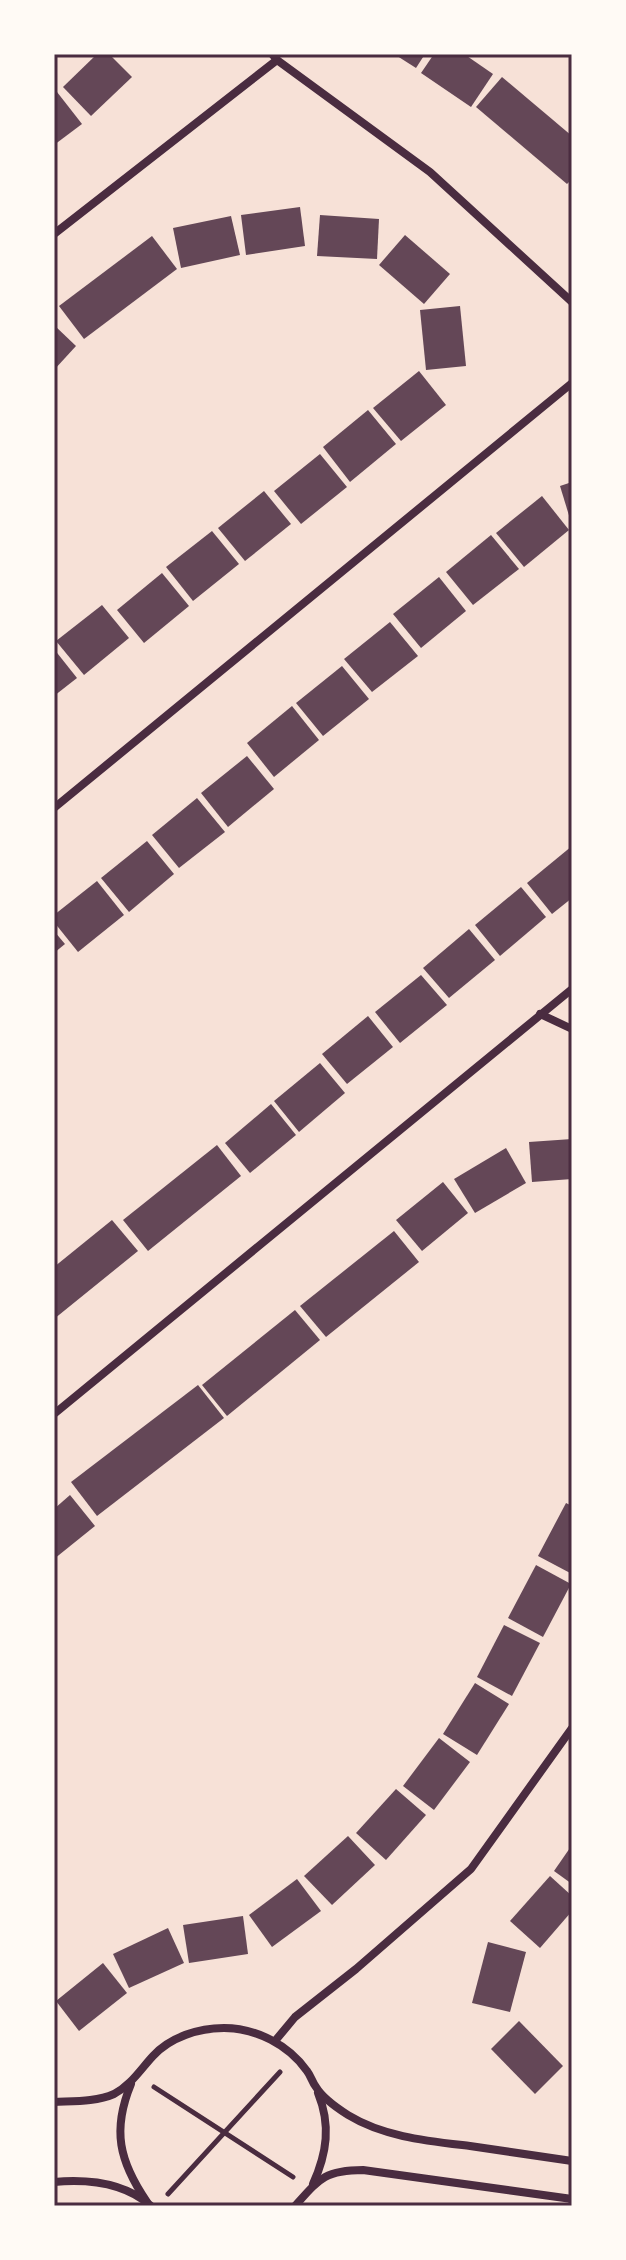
<svg xmlns="http://www.w3.org/2000/svg" width="626" height="2260" viewBox="0 0 626 2260" font-family="'Archivo Narrow',sans-serif">
<style>
.building{fill:#644757}
.lines{fill:none;stroke-linecap:round;stroke-linejoin:round}
.path{stroke:#4a2c40;stroke-width:5}
.minor{stroke:#4a2c40;stroke-width:8}
.neatline{fill:none;stroke:#4a2c40;stroke-width:3}
</style>
<rect width="100%" height="100%" fill="#f7e1d7"/>
<g class="building">
<path d="M97 54H109L132 77 91 116 63 87Z"/>
<path d="M394 54H425L416 68Z"/>
<path d="M434 54H464L493 74 471 107 421 73Z"/>
<path d="M502 77 572 136V179L567 184 476 107Z"/>
<path d="M57 92 82 124 54 145V94Z"/>
<path d="M300 207 305 246 246 255 241 215Z"/>
<path d="M320 215 379 219 377 259 317 256Z"/>
<path d="M231 216 240 255 181 268 173 228Z"/>
<path d="M405 235 450 274 424 304 379 265Z"/>
<path d="M152 236 177 269 84 339 59 306Z"/>
<path d="M460 306 466 366 426 370 420 310Z"/>
<path d="M54 325 76 346 54 370Z"/>
<path d="M419 371 446 405 401 441 373 408Z"/>
<path d="M368 410 396 444 350 482 323 447Z"/>
<path d="M320 454 347 487 301 524 274 491Z"/>
<path d="M572 482V522H571L560 486Z"/>
<path d="M264 491 291 524 245 561 218 528Z"/>
<path d="M542 496 569 530 524 567 496 533Z"/>
<path d="M212 531 239 564 193 601 166 567Z"/>
<path d="M491 535 519 569 473 605 446 572Z"/>
<path d="M162 573 189 606 144 643 117 610Z"/>
<path d="M439 577 466 611 421 648 393 614Z"/>
<path d="M102 605 129 638 84 675 56 641Z"/>
<path d="M390 622 418 656 372 692 344 659Z"/>
<path d="M54 649 77 678 54 696Z"/>
<path d="M342 666 369 699 323 736 296 703Z"/>
<path d="M292 706 319 740 274 777 247 743Z"/>
<path d="M247 756 274 789 228 827 201 793Z"/>
<path d="M197 798 225 832 179 868 152 835Z"/>
<path d="M147 841 174 874 129 912 101 878Z"/>
<path d="M572 846V898L552 914 527 883Z"/>
<path d="M97 881 124 915 78 952 54 922V915Z"/>
<path d="M521 887 546 917 500 956 475 925Z"/>
<path d="M469 929 495 960 449 998 423 968Z"/>
<path d="M54 931 65 944 54 953Z"/>
<path d="M421 975 447 1005 400 1043 375 1012Z"/>
<path d="M368 1016 393 1047 347 1084 322 1054Z"/>
<path d="M320 1063 345 1093 299 1132 274 1101Z"/>
<path d="M271 1104 296 1135 250 1173 225 1143Z"/>
<path d="M572 1139V1179L532 1182 529 1142Z"/>
<path d="M217 1145 241 1176 148 1251 123 1220Z"/>
<path d="M506 1148 526 1183 475 1213 454 1179Z"/>
<path d="M443 1182 468 1213 422 1251 396 1220Z"/>
<path d="M112 1220 138 1251 54 1319V1267Z"/>
<path d="M394 1231 419 1262 326 1337 300 1306Z"/>
<path d="M295 1310 320 1340 227 1416 202 1385Z"/>
<path d="M198 1385 224 1418 97 1516 71 1482Z"/>
<path d="M70 1495 95 1526 54 1559V1509Z"/>
<path d="M566 1503 572 1506V1574L538 1556Z"/>
<path d="M536 1565 571 1584 543 1637 508 1618Z"/>
<path d="M504 1625 540 1643 512 1696 477 1677Z"/>
<path d="M475 1683 509 1704 477 1755 443 1734Z"/>
<path d="M439 1738 470 1762 434 1810 403 1786Z"/>
<path d="M396 1789 426 1815 386 1860 356 1833Z"/>
<path d="M348 1836 375 1865 332 1905 304 1876Z"/>
<path d="M572 1845V1884L554 1871Z"/>
<path d="M550 1876 572 1896V1911L540 1948 510 1921Z"/>
<path d="M297 1879 321 1911 272 1947 249 1915Z"/>
<path d="M243 1916 248 1954 189 1963 183 1925Z"/>
<path d="M168 1928 184 1963 129 1988 113 1954Z"/>
<path d="M488 1942 526 1952 510 2012 472 2003Z"/>
<path d="M103 1963 127 1993 79 2031 56 2001Z"/>
<path d="M519 2021 563 2066 535 2094 491 2049Z"/>
</g>
<g class="lines">
<g class="path">
<path d="M154 2087 293 2177"/>
<path d="M168 2194 280 2072"/>
</g>
<g class="minor">
<path d="M272 54 277 60 430 172 572 302"/>
<path d="M54 234 277 60"/>
<path d="M54 808 572 383"/>
<path d="M540 1014 572 1029"/>
<path d="M54 1414 572 989"/>
<path d="M275 2041 295 2017 356 1969 471 1869 572 1728"/>
<path d="M131 2084C112 2130 119 2161 147 2202"/>
<path d="M54 2102C73 2101 96 2102 114 2094 131 2085 140 2070 153 2056 170 2037 199 2028 224 2028 256 2028 289 2045 307 2071 311 2076 312 2082 316 2087 322 2097 337 2108 348 2115 384 2137 428 2141 470 2146 504 2151 538 2156 572 2161"/>
<path d="M54 2182C88 2179 124 2182 151 2206"/>
<path d="M313 2184C327 2153 331 2125 318 2093"/>
<path d="M295 2206C319 2179 325 2170 363 2170L572 2199"/>
</g>
</g>
<rect width="626" height="2260" fill="none" stroke="#fffaf5" stroke-width="112"/>
<rect x="56" y="56" width="514" height="2148" class="neatline"/>
</svg>
